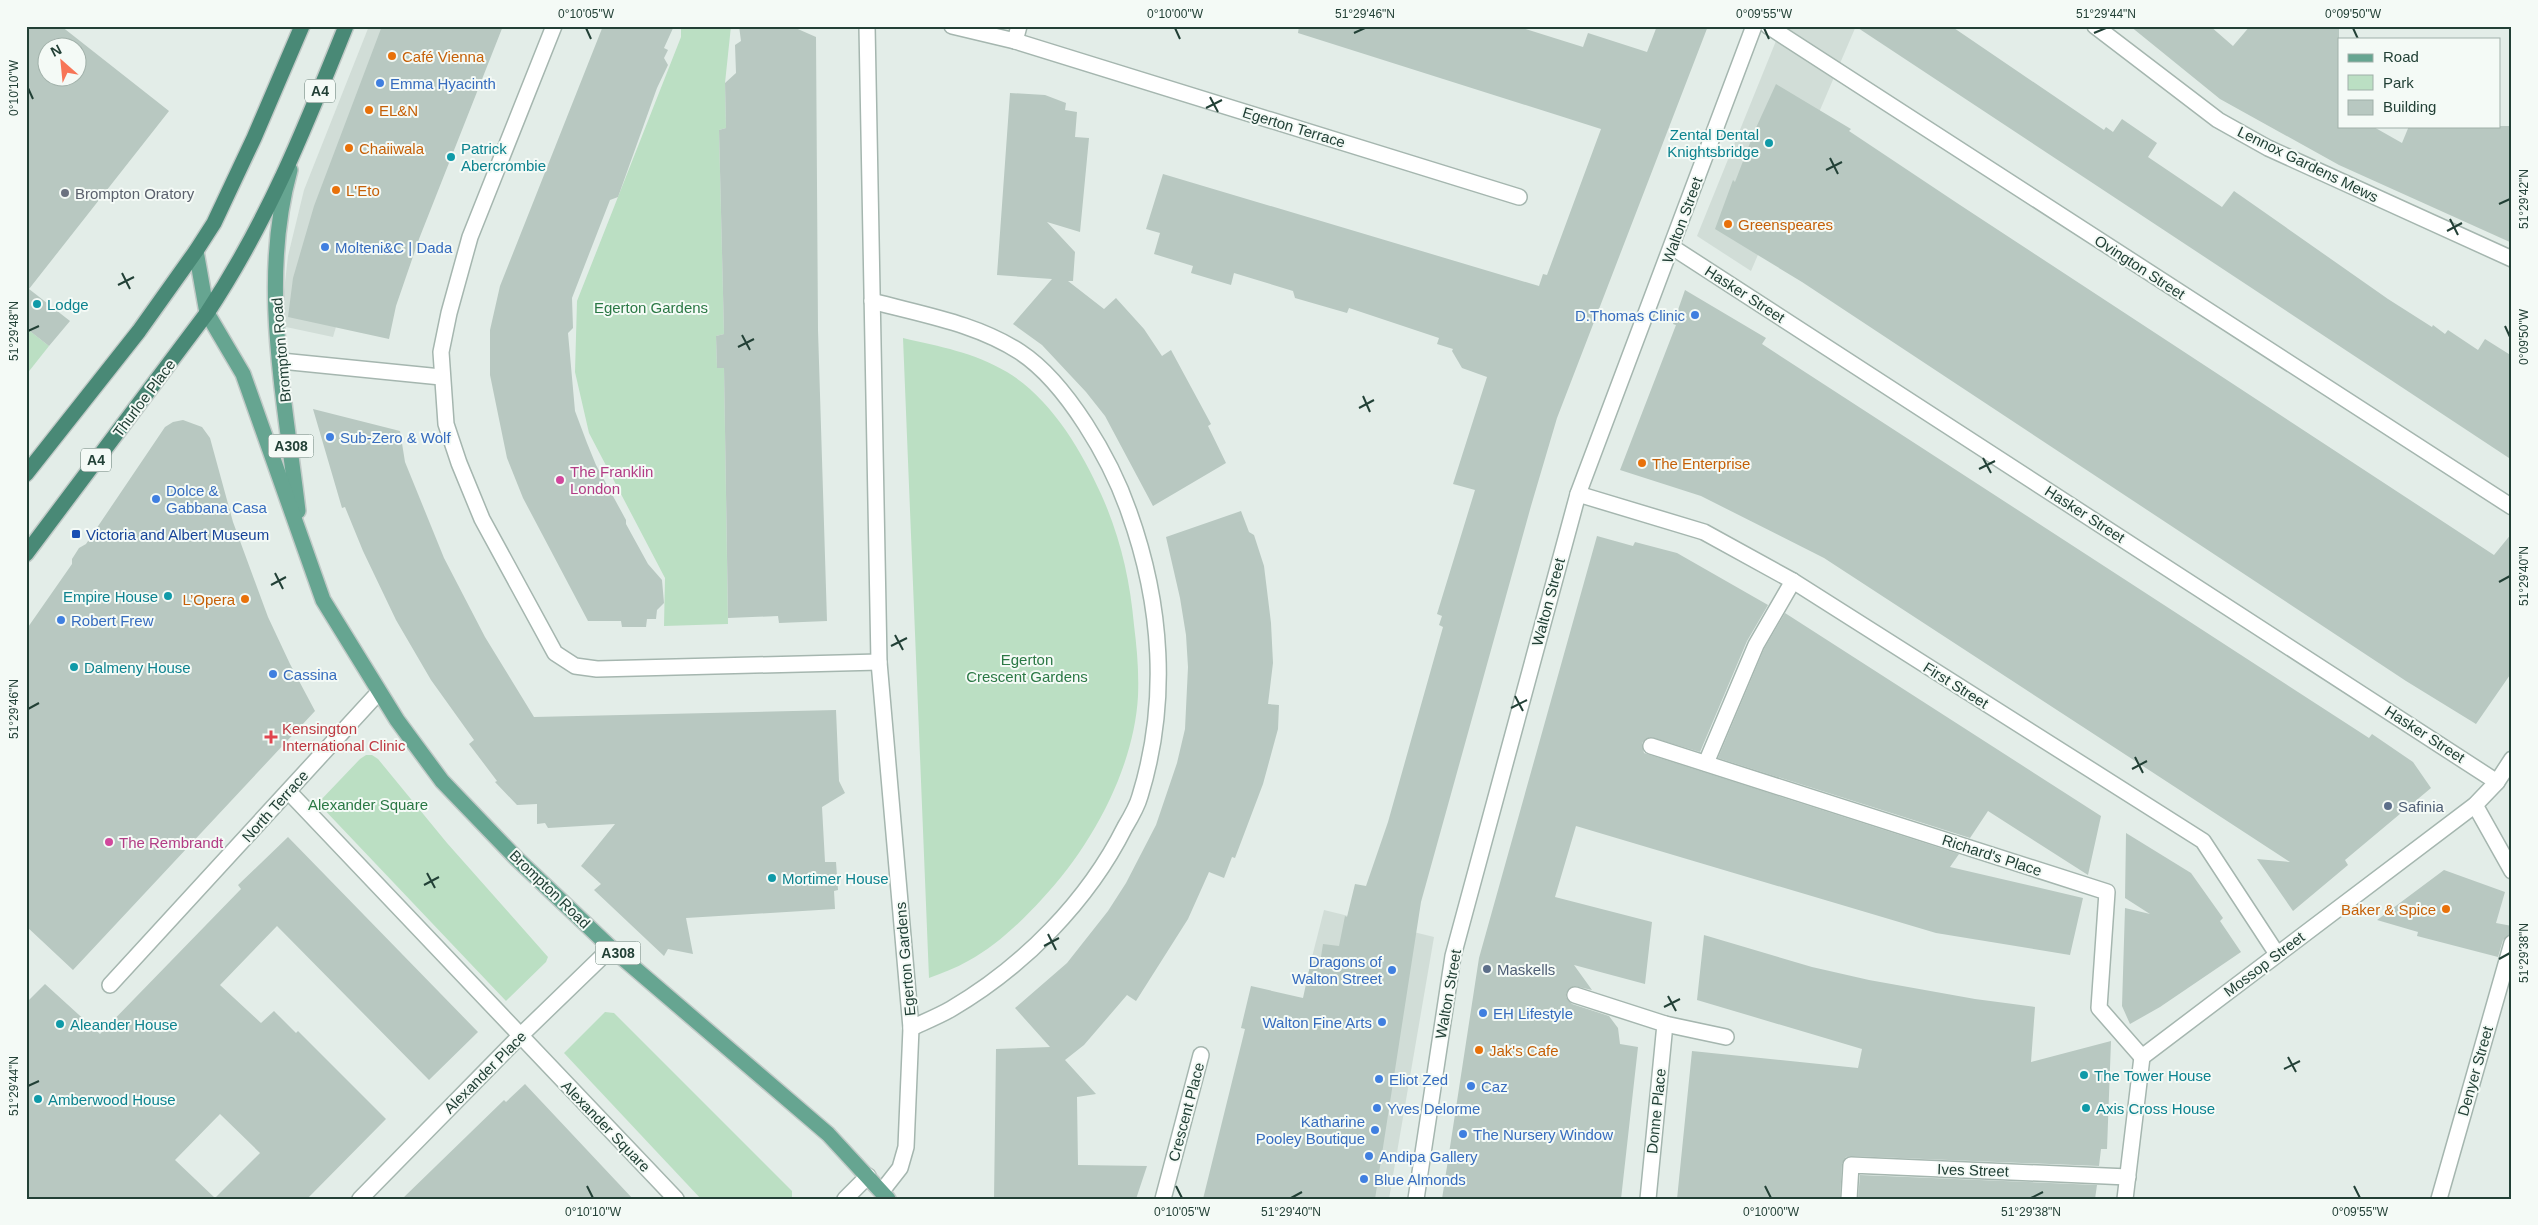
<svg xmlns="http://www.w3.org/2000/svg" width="2538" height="1225" viewBox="0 0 2538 1225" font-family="Helvetica,sans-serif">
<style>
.built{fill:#d1ddd7}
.green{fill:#bbdfc3}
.building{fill:#b8c8c1;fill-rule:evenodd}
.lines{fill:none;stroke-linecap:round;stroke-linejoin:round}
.pedestrian-casing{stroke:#a5b6af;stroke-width:18}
.minor-casing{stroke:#a5b6af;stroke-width:18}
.primary-casing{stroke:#c1cac7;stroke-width:18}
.trunk-casing{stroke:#c1cac7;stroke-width:18}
.pedestrian{stroke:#fff;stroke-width:15}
.minor{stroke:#fff;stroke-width:15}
.primary{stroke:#66a591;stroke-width:15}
.trunk{stroke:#498976;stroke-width:15}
.ticks{fill:none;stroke:#224036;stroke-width:2}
.food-dot{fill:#e8710a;stroke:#f4faf6;stroke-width:2}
.shop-dot{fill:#3f7fe0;stroke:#f4faf6;stroke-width:2}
.culture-dot{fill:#0f9aa8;stroke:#f4faf6;stroke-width:2}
.worship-dot{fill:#6b7280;stroke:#f4faf6;stroke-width:2}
.hotel-dot{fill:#d1479c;stroke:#f4faf6;stroke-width:2}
.transit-dot{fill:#1a4fb4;stroke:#f4faf6;stroke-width:2}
.health-dot{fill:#e0444e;stroke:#f4faf6;stroke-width:2}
.service-dot{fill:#5c6f8a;stroke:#f4faf6;stroke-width:2}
.labels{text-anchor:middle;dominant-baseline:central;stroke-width:4;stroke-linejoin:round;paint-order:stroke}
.shield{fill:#f4faf6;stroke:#617870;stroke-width:1}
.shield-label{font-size:14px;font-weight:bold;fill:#224036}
.food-label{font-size:15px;fill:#c56008;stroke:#f4faf6;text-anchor:start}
.shop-label{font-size:15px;fill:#366cbe;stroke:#f4faf6;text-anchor:start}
.street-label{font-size:15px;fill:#224036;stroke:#f4faf6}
.culture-label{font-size:15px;fill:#0d838f;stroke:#f4faf6;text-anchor:start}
.worship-label{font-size:15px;fill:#5b616d;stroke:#f4faf6;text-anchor:start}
.park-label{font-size:15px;fill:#2a7844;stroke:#f4faf6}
.hotel-label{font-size:15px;fill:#b23c85;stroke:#f4faf6;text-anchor:start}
.transit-label{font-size:15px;fill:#164399;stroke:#f4faf6;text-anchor:start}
.health-label{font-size:15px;fill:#be3a42;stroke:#f4faf6;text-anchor:start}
.service-label{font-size:15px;fill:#4e5e75;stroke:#f4faf6;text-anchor:start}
.neatline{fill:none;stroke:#224036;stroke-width:2}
.ticks-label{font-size:12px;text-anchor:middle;fill:#224036}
</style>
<rect width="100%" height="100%" fill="#e3ede8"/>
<g class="built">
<path d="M369 26H447L366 226 333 337 286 327 282 309 288 256 304 190Z"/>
<path d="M1782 26H1856L1751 271 1697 236Z"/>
<path d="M1324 910 1434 937 1389 1199H1267L1311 961Z"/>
</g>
<g class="green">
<path d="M681 26H731L725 83 726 128 719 130 724 334 716 336 717 368H724L728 624 664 626 665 578 589 433 575 372 577 301 681 37Z"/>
<path d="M26 328 49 346 26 375Z"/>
<path d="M903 338C941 347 973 352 1007 372 1050 398 1081 449 1101 494 1120 536 1130 579 1134 625 1137 649 1139 672 1138 696 1134 769 1091 847 1042 899 1021 922 996 946 968 961 956 968 942 973 929 978Z"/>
<path d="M366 755H372L378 759 447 843 548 957 546 962 506 1001 318 803 360 759Z"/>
<path d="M605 1012 614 1013 792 1191V1199H701L564 1053Z"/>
</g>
<g class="building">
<path d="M26 26H61L169 111 29 289 70 321 49 346 26 328ZM48 48H78V78H48Z"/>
<path d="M382 26H503L419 239 396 306 389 339 288 317 293 278 314 206Z"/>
<path d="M603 26H674L664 48 668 50 664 58 668 65 657 88 618 197 610 200 572 298 573 328 568 333 575 411 587 443 596 465 626 520V524L648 564 662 580 664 603 657 610 656 619H647L646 627H622L621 621H588L523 498 507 458 490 375V330L500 286Z"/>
<path d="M739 26H791L816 37 818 330 827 621 779 623 778 616 728 618 724 368H717L716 336 724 334 719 130 726 128 725 83 736 73 735 45 741 41Z"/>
<path d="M1299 26H1516L1583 47 1588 33 1647 52 1657 26H1708L1557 418 1531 506 1421 902 1375 1199H1203L1245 1029 1241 1028 1251 986 1303 998 1311 961 1320 963 1323 944 1339 946 1345 916 1347 917 1355 884 1366 886 1388 822 1443 627 1439 625 1442 616 1437 614 1475 490 1453 484 1487 377 1462 368 1452 351 1453 349 1437 344 1439 338 1349 308 1347 313 1295 298 1293 291 1234 273 1231 285 1191 273 1193 266 1154 254 1160 233 1146 229 1163 174 1539 286 1543 274 1547 275 1601 129 1298 33Z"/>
<path d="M1855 26H1951L2104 130 2106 127 2113 132 2122 119 2157 143 2148 157 2222 207 2234 191 2388 299 2432 327 2433 325 2445 334 2448 330 2478 350 2485 339 2512 356V460Z"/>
<path d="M2130 26H2210L2233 46 2250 26H2339V126H2372L2402 143 2409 126H2512V243L2339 165 2220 99Z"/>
<path d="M1776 84 1851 129 1849 131 1960 205 2494 555 2512 533V672L2476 724 2406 681 1802 282 1715 229 1733 180 1735 182 1755 130Z"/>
<path d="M1010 93 1045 95 1066 103 1065 110 1077 112 1075 137 1089 138 1080 232 1047 222 1075 252 1073 281H1068L1104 309 1116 298 1144 329 1162 356 1171 350 1211 424 1208 426 1226 463 1153 506 1105 416 1086 392 1042 345 1013 324 1052 279 997 275Z"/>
<path d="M1685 290 1766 338 1762 344 2369 738 2372 734 2413 762 2431 788 2345 860 2348 865 2293 911 2257 859 2290 862 1824 558 1701 496 1620 470 1676 325 1673 324Z"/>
<path d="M313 409 400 431 405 462 444 558 485 637 534 717 836 710 839 781 845 793 822 807 825 862H836L838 890 834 891 835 909 686 918 693 954 668 949 664 956 594 890 601 884 581 866 615 824 548 828 545 823 537 824V804L517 805 495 782 497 781 469 744 474 740 431 680 396 620 363 551 345 507 342 508Z"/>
<path d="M183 420 202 427 210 438 233 522 268 617 290 664 315 711 73 970 26 926V630L72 564V559L79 548 86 544 165 427 173 422Z"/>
<path d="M1241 511 1249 532 1254 535 1264 566 1271 623 1273 663 1268 704 1279 705 1278 729 1263 784 1235 858 1232 857 1224 878 1209 872 1188 919 1136 1001 1127 995 1084 1045 1065 1060 1096 1094 1077 1097 1078 1165 1147 1166 1136 1199H994L996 1049 1050 1047 1015 1008 1067 963 1108 911 1126 883 1156 825 1177 763 1185 729 1188 667 1186 635 1180 598 1166 537Z"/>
<path d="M1597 536 1633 546 1635 542 1677 553 1768 605 1747 641 1700 752 1650 737 1642 743 1644 753 1959 854 1950 867 2083 898 2070 955 1936 933 1576 826 1555 897 1652 922 1645 984 1574 965 1592 990 1574 986 1566 993V997L1572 1004 1609 1016 1618 1028 1620 1044 1638 1047 1621 1199H1442L1479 958Z"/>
<path d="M1785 613 2101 816 2088 875 1988 811 1970 838 1718 758 1764 649Z"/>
<path d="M2126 833 2191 873 2223 918 2220 921 2241 952 2160 1007 2130 1024 2122 1006 2125 908 2150 914 2125 898Z"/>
<path d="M288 837 478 1032 429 1080 277 926 220 985 261 1023 274 1011 296 1033 298 1031 386 1119 307 1199H26V1003L45 984 100 1034 241 889 238 885ZM220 1114 260 1153 215 1198 175 1160Z"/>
<path d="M2444 870 2505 892 2496 923 2512 926V934L2503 940 2498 957 2417 936 2418 932 2377 920Z"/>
<path d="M1704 935 1812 967 1869 980 1975 999 2035 1007 2031 1062 2111 1041 2107 1149H2101L2099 1166 1851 1156 1846 1157 1842 1164 1840 1199H1677L1692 1051 1858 1068 1862 1049 1697 1000Z"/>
<path d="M525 1084 633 1199H402L504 1100 506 1102Z"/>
<path d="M1860 1175 2097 1185 2095 1199H1858Z"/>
</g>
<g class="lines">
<g class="pedestrian-casing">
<path id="pedestrian" d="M1706 763 1756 645 1793 581"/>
</g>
<g class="minor-casing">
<g id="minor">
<path d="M554 26 470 237 449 313 441 352 446 424 459 463 482 519 555 653 575 666 597 669 879 662"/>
<path d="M867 26 879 662 911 1028 906 1147 900 1168 882 1191"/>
<path d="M952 26 1015 41 1519 197"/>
<path d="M1768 26 2512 507"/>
<path d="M2095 26 2218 120 2268 148 2512 259"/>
<path d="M1015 41 1019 26"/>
<path d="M1672 247 2497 782"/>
<path d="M872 301C923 315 975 323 1020 352 1067 383 1111 460 1129 512 1162 604 1169 702 1140 796 1137 807 1131 817 1125 827 1088 901 1023 967 951 1009 939 1016 924 1022 911 1028"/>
<path d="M281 361 441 377"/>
<path d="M1578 494 1704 532 1793 581 2203 841 2277 954"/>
<path d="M1651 746 2107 892 2099 1008 2142 1057"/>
<path d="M289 792 676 1199"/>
<path d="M2475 805 2512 871"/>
<path d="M110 985 379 692"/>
<path d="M1575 995 1665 1024 1648 1199"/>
<path d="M1665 1024 1726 1037"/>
<path d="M360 1199 520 1036 611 948"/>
<path d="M845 1199 868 1176"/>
<path d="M1163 1199 1201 1055"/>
<path d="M1416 1199 1453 956 1578 494 1754 26"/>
<path d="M1849 1199 1851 1165 2128 1177"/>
<path d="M2125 1199 2142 1057 2475 805 2497 782 2512 759"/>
<path d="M2439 1199 2512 943"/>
</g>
</g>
<g class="primary-casing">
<g id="primary">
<path d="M290 170C259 281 285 399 298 511"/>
<path d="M196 251 207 313 243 374 323 600 397 720 442 781 517 859 611 948 828 1134 888 1199"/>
</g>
</g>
<g class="trunk-casing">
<g id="trunk">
<path d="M26 474 139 331 196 251 214 223 254 138 302 26"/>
<path d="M26 554 207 313C268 221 305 128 346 26"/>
</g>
</g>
<use href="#pedestrian" class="pedestrian"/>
<use href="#minor" class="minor"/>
<use href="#primary" class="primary"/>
<use href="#trunk" class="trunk"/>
</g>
<path class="ticks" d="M586 28 591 39M1175 28 1180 39M1764 28 1769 39M2353 28 2358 39M1354 33 1365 28M2094 33 2106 28M28 88 33 99M1210 97 1218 112M1206 108 1222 100M1830 158 1838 174M1826 170 1842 162M2499 204 2510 199M2450 219 2458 235M2447 231 2462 223M122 273 130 289M118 285 134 277M2505 326 2510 337M28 331 39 326M742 335 750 350M738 347 754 339M1363 396 1370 412M1359 408 1374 400M1983 458 1991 473M1979 469 1995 461M275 573 283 589M2499 582 2510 576M271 585 286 577M895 635 903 650M891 646 907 638M1515 696 1523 711M1511 708 1527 700M28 709 39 703M2135 757 2143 773M2132 769 2147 761M427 873 435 888M424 885 439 877M1048 934 1056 950M1044 946 1059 938M2499 959 2510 953M1668 996 1676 1011M1664 1007 1680 999M2288 1057 2296 1072M2284 1069 2300 1061M28 1086 39 1081M587 1186 593 1198M1176 1186 1182 1198M1765 1186 1771 1198M2354 1186 2360 1198M1291 1198 1302 1192M2031 1198 2043 1192"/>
<g class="food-dot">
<circle cx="392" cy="56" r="5"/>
<circle cx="369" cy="110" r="5"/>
<circle cx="349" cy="148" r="5"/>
<circle cx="336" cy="190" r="5"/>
<circle cx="1728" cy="224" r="5"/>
<circle cx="1642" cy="463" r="5"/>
<circle cx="245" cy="599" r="5"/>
<circle cx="2446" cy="909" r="5"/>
<circle cx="1479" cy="1050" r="5"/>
</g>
<g class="shop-dot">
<circle cx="380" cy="83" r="5"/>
<circle cx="325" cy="247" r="5"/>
<circle cx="1695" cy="315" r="5"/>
<circle cx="330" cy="437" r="5"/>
<circle cx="156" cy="499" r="5"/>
<circle cx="61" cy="620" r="5"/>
<circle cx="273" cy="674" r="5"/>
<circle cx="1392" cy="970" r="5"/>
<circle cx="1483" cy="1013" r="5"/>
<circle cx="1382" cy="1022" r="5"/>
<circle cx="1379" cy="1079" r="5"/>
<circle cx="1471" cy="1086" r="5"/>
<circle cx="1377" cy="1108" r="5"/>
<circle cx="1375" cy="1130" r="5"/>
<circle cx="1463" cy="1134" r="5"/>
<circle cx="1369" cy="1156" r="5"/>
<circle cx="1364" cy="1179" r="5"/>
</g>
<g class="culture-dot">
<circle cx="1769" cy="143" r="5"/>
<circle cx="451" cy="157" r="5"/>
<circle cx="37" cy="304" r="5"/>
<circle cx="168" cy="596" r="5"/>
<circle cx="74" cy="667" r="5"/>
<circle cx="772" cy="878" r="5"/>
<circle cx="60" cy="1024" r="5"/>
<circle cx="2084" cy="1075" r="5"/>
<circle cx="38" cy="1099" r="5"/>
<circle cx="2086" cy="1108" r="5"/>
</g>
<circle class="worship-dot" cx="65" cy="193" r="5"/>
<g class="hotel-dot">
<circle cx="560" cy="480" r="5"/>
<circle cx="109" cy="842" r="5"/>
</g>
<rect class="transit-dot" x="71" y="529" width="10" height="10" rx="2.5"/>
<path class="health-dot" d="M268.5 729.5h5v5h5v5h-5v5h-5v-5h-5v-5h5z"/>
<g class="service-dot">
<circle cx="2388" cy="806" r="5"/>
<circle cx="1487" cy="969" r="5"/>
</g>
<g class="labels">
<g class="shield">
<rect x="305" y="79.5" width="30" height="23" rx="4"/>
<rect x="268.5" y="434.5" width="45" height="23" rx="4"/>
<rect x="81" y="448.5" width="30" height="23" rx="4"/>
<rect x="595.5" y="941.5" width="45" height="23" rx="4"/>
</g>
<g class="shield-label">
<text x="320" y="91">A4</text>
<text x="291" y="446">A308</text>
<text x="96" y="460">A4</text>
<text x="618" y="953">A308</text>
</g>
<g class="food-label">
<text x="402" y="56">Café Vienna</text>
<text x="379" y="110">EL&amp;N</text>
<text x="359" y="148">Chaiiwala</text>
<text x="346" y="190">L'Eto</text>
<text x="1738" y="224">Greenspeares</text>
<text x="1652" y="463">The Enterprise</text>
<text x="235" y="599" text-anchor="end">L’Opera</text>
<text x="2436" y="909" text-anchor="end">Baker &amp; Spice</text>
<text x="1489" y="1050">Jak's Cafe</text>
</g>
<g class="shop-label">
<text x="390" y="83">Emma Hyacinth</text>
<text x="335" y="247">Molteni&amp;C | Dada</text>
<text x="1685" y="315" text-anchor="end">D.Thomas Clinic</text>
<text x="340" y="437">Sub-Zero &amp; Wolf</text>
<text x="166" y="490">Dolce &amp;<tspan x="166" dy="17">Gabbana Casa</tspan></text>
<text x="71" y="620">Robert Frew</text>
<text x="283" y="674">Cassina</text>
<text x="1382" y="961" text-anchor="end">Dragons of<tspan x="1382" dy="17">Walton Street</tspan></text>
<text x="1493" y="1013">EH Lifestyle</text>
<text x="1372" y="1022" text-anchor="end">Walton Fine Arts</text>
<text x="1389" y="1079">Eliot Zed</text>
<text x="1481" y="1086">Caz</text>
<text x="1387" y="1108">Yves Delorme</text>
<text x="1365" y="1121" text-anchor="end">Katharine<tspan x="1365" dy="17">Pooley Boutique</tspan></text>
<text x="1473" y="1134">The Nursery Window</text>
<text x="1379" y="1156">Andipa Gallery</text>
<text x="1374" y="1179">Blue Almonds</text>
</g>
<g class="street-label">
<text transform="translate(1294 127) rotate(17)">Egerton Terrace</text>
<text transform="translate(2308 164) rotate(26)">Lennox Gardens Mews</text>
<text transform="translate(1682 220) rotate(-70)">Walton Street</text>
<text transform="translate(2140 267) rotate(33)">Ovington Street</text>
<text transform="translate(1745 294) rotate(33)">Hasker Street</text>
<text transform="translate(281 350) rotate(-95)">Brompton Road</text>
<text transform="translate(144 398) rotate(-53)">Thurloe Place</text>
<text transform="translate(2085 514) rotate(33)">Hasker Street</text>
<text transform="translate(1548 602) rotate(-75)">Walton Street</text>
<text transform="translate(1956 685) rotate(32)">First Street</text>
<text transform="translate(2425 734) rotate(33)">Hasker Street</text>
<text transform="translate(275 806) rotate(-48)">North Terrace</text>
<text transform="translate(1992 855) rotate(18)">Richard's Place</text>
<text transform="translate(550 889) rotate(44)">Brompton Road</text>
<text transform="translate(905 959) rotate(-95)">Egerton Gardens</text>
<text transform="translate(2264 964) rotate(-37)">Mossop Street</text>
<text transform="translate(1448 994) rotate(-80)">Walton Street</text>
<text transform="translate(2475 1071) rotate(-74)">Denyer Street</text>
<text transform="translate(485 1072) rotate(-45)">Alexander Place</text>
<text transform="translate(1656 1111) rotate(-84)">Donne Place</text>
<text transform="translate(1186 1112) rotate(-75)">Crescent Place</text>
<text transform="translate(606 1126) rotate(46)">Alexander Square</text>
<text transform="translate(1973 1170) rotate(2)">Ives Street</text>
</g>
<g class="culture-label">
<text x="1759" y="134" text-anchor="end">Zental Dental<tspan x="1759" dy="17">Knightsbridge</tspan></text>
<text x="461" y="148">Patrick<tspan x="461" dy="17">Abercrombie</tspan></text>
<text x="47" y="304">Lodge</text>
<text x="158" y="596" text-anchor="end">Empire House</text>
<text x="84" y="667">Dalmeny House</text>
<text x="782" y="878">Mortimer House</text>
<text x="70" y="1024">Aleander House</text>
<text x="2094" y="1075">The Tower House</text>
<text x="48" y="1099">Amberwood House</text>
<text x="2096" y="1108">Axis Cross House</text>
</g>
<g class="worship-label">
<text x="75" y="193">Brompton Oratory</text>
</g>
<g class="park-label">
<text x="651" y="307">Egerton Gardens</text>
<text x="1027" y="659">Egerton<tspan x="1027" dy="17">Crescent Gardens</tspan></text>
<text x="368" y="804">Alexander Square</text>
</g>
<g class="hotel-label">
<text x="570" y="471">The Franklin<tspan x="570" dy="17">London</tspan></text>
<text x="119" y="842">The Rembrandt</text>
</g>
<g class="transit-label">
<text x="86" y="534">Victoria and Albert Museum</text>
</g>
<g class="health-label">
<text x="282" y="728">Kensington<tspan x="282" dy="17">International Clinic</tspan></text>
</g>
<g class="service-label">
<text x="2398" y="806">Safinia</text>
<text x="1497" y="969">Maskells</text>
</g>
</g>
<rect width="2538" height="1225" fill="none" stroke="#f4faf6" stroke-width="55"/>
<rect x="2338" y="38" width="162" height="90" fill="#f4faf6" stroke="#a0b0a9"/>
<rect x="2348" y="54" width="25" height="8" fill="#66a591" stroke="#a0b0a9"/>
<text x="2383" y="62" font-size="15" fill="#224036">Road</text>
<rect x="2348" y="75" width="25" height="15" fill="#bbdfc3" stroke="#a0b0a9"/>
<text x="2383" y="88" font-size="15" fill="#224036">Park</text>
<rect x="2348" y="100" width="25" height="15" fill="#b8c8c1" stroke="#a0b0a9"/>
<text x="2383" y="112" font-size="15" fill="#224036">Building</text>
<g transform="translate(62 62) rotate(333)"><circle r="24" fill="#f4faf6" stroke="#a0b0a9"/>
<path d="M0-4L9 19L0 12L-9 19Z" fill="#f77557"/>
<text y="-8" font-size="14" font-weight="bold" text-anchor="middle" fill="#224036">N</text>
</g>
<rect x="28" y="28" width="2482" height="1170" class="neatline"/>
<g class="ticks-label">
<text x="586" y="18">0°10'05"W</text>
<text x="1175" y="18">0°10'00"W</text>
<text x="1365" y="18">51°29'46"N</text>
<text x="1764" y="18">0°09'55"W</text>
<text x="2106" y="18">51°29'44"N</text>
<text x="2353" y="18">0°09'50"W</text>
<text transform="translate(14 88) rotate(-90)" y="4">0°10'10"W</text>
<text transform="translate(2524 199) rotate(-90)" y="4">51°29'42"N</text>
<text transform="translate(14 331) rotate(-90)" y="4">51°29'48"N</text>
<text transform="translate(2524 337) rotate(-90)" y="4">0°09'50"W</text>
<text transform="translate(2524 576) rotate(-90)" y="4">51°29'40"N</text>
<text transform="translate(14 709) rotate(-90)" y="4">51°29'46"N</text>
<text transform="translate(2524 953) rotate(-90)" y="4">51°29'38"N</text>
<text transform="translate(14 1086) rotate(-90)" y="4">51°29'44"N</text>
<text x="593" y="1216">0°10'10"W</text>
<text x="1182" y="1216">0°10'05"W</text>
<text x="1291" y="1216">51°29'40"N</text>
<text x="1771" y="1216">0°10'00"W</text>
<text x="2031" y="1216">51°29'38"N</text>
<text x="2360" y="1216">0°09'55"W</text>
</g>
</svg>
